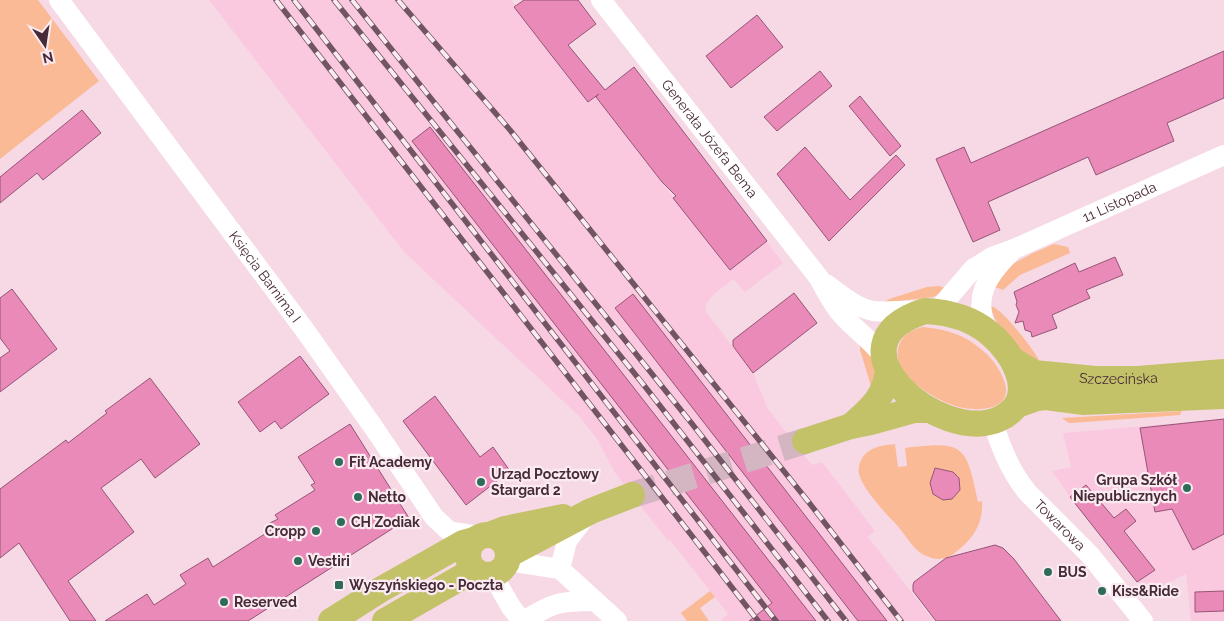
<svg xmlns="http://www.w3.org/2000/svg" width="1224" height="621" viewBox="0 0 1224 621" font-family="Raleway,sans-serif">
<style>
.built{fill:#fac9df}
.green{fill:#fbba96}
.building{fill:#e98ab9;stroke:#955575}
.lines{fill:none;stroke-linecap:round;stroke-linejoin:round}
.major-tunnel{stroke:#d4b6c3;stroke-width:26;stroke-dasharray:26 13;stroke-linecap:butt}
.minor{stroke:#fff;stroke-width:20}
.major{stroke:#c3c269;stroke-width:26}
.rail-casing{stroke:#725563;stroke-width:5.5}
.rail{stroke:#faebf1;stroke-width:4;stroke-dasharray:11;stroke-linecap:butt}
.poi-dot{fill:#2e6b58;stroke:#faebf1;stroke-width:2}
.labels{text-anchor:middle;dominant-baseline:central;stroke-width:4.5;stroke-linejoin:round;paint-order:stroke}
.street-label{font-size:14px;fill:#472a38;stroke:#faebf1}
.poi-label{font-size:14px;font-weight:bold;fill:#472a38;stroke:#faebf1;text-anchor:start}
</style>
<rect width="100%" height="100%" fill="#f7d9e6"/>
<g class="built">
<path d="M209 0H511L516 6 515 8 588 102 596 97 636 149H638L646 158 645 160 651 165 650 167 659 177 658 178 721 257 720 258H722L729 270 767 242 783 263 745 292 733 279 714 294 706 304V312L753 373 768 409 812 465 822 462 875 531 868 537 934 621H722L721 620 728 614 670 540 668 541 615 473 597 439 580 417 404 252Z"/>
<path d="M1224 419V621H1191L1186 574 1160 587 1144 590 1070 497 1052 471 1071 467 1063 433Z"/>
</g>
<g class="green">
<path d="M0 0H38L99 81 0 159Z"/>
<path d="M1054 244 1068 247 1070 253 1020 275 1003 290 992 286 1011 265 1033 253Z"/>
<path d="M939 286 945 288 939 294 933 297 883 303 889 299 927 287Z"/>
<path d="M991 306C1003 309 1033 349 1040 362 1034 359 1027 356 1022 352 1009 340 993 323 991 306Z"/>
<path d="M923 327C941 329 958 332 973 343 986 352 997 363 1003 378 1016 407 985 412 964 408 940 404 883 372 901 341 906 333 914 329 923 327Z"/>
<path d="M860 343C875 356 878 366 871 386L860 350Z"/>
<path d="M1182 411 1180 415 1168 416 1072 423H1069L1062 418Z"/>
<path d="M895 444 898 467 907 466 905 448C964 441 966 444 978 502L982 501C983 517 978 531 967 542 960 549 949 560 938 559 913 557 907 533 891 519 883 511 864 489 860 477 856 468 861 456 869 451 876 446 886 445 895 444Z"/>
<path d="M710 591 715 597 700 608 709 621H687L681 613Z"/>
</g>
<g class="building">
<path d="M524 0H578L596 24 568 45 605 90 634 67 767 241 730 270 673 198 676 196 662 182 596 97 599 94 588 102 545 47 514 7Z"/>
<path d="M757 15 783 47 731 88 706 56Z"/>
<path d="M1224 51V98L1167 123 1174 141 1096 175 1088 157 988 202 1000 230 973 242 936 159 964 147 971 163Z"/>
<path d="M820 71 832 86 777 131 764 117Z"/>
<path d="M860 96 901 146 890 156 849 106Z"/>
<path d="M82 110 101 133 43 180 37 173 0 203V177Z"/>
<path d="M430 127 816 621H749L772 603 412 141Z"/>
<path d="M805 147 850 200 896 155 905 165 829 241 777 174Z"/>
<path d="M1115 257 1123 275 1086 290 1090 298 1052 315 1057 328 1032 337 1031 332 1025 330 1023 321 1015 323 1019 312 1016 305 1017 302 1014 292 1075 263 1079 272Z"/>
<path d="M12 289 57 349 0 392V358L10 351 0 338V298Z"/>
<path d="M794 293 817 323 753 373 733 346V340Z"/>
<path d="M633 294 887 621H858L615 308Z"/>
<path d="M300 356 329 394 281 429 275 421 260 432 238 402Z"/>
<path d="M150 378 200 444 155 478 141 459 101 488 134 532 68 581 96 621H70L19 543 0 558V489L66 440 68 443 107 413 105 411Z"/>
<path d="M435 396 480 457 493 447 510 471 466 505 403 421Z"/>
<path d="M1224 419V534L1193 550 1172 509 1155 512 1140 428Z"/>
<path d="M350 424 409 518 248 621H105L147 594 154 605 186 584 180 575 208 558 213 567 271 530 268 524 278 519 275 515 315 490 311 485 315 483 298 457Z"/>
<path d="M935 468 953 472 959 478 960 490 952 499 943 500 933 494 930 483Z"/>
<path d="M1086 485 1114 518 1126 509 1136 521 1124 531 1155 570 1137 582 1070 497Z"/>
<path d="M995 545 1003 548 1014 559 1061 621H936L913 591V585L914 582 946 558Z"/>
<path d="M1224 591V611L1195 612V592Z"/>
</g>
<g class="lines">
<path class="major-tunnel" d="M632 495 805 441"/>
<g class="minor">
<path id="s1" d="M59 0 304 329 374 428 434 517 449 531 479 536"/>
<path id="s2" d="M601 0 819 278C826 291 833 306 844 317 857 331 872 341 883 356"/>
<path d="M826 284C840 294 856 308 873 311 890 313 907 309 924 311"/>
<path id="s3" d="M936 312 973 269 992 257 1014 249 1224 155"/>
<path d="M988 332C972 299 986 277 1010 253"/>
<path id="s4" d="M993 422C1001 448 1010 471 1028 493L1090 555 1143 621"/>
<path d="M507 561 560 569 617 621"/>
<path d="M560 569 567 541 586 516"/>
<path d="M492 574 511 607 522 621"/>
<path d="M524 621C553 602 561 601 595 601"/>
</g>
<g class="major">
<path d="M925 311C947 312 971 318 989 333 1014 353 1041 400 999 419 941 446 820 344 925 311Z"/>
<path id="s5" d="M1014 361 1034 373 1095 379H1138L1224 372"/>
<path d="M1017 405 1037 398 1046 397 1084 402 1224 396"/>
<path d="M851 426C870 409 885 398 888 370"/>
<path d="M805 441 851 426 871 422 914 410H929"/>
<circle cx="488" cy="555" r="20"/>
<path d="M489 535 505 529 563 517"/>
<path d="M508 555 591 511 632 495"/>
<path d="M331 621 380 590 463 543 474 540"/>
<path d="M385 621 474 570"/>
</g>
<g class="rail-casing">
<g id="rail">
<path d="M276 0 758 621"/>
<path d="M294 0 776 621"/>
<path d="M334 0 643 384 828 621"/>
<path d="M352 0 693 425 846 621"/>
<path d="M398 0 510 130 807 500 901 621"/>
</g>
</g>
<use href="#rail" class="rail"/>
</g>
<g class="poi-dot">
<circle cx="339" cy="462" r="5"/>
<circle cx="481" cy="482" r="5"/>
<circle cx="1187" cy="488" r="5"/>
<circle cx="358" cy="497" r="5"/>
<circle cx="341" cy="522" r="5"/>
<circle cx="316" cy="531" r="5"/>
<circle cx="298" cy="561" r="5"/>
<circle cx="1048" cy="572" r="5"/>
<rect x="334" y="580" width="10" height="10" rx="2.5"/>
<circle cx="1102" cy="591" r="5"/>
<circle cx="224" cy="602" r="5"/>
</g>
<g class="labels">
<g class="street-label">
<text stroke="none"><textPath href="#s2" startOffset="176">Generała Józefa Bema</textPath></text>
<text stroke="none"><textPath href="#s3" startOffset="218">11 Listopada</textPath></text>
<text stroke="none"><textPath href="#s1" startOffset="345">Księcia Barnima I</textPath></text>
<text stroke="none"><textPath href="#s5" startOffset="108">Szczecińska</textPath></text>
<text stroke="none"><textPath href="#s4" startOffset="125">Towarowa</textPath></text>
</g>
<g class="poi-label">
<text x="349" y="462">Fit Academy</text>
<text x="491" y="474">Urząd Pocztowy<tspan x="491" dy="16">Stargard 2</tspan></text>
<text x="1177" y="480" text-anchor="end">Grupa Szkół<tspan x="1177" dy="16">Niepublicznych</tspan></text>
<text x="368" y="497">Netto</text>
<text x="351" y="522">CH Zodiak</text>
<text x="306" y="531" text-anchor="end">Cropp</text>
<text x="308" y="561">Vestiri</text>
<text x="1058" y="572">BUS</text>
<text x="349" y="585">Wyszyńskiego - Poczta</text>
<text x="1112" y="591">Kiss&amp;Ride</text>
<text x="234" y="602">Reserved</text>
</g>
</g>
<g transform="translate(45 45) rotate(167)" stroke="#faebf1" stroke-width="4" paint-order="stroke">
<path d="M0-4L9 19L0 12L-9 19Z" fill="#472a38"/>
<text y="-8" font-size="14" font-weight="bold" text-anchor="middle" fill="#472a38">N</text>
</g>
</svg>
